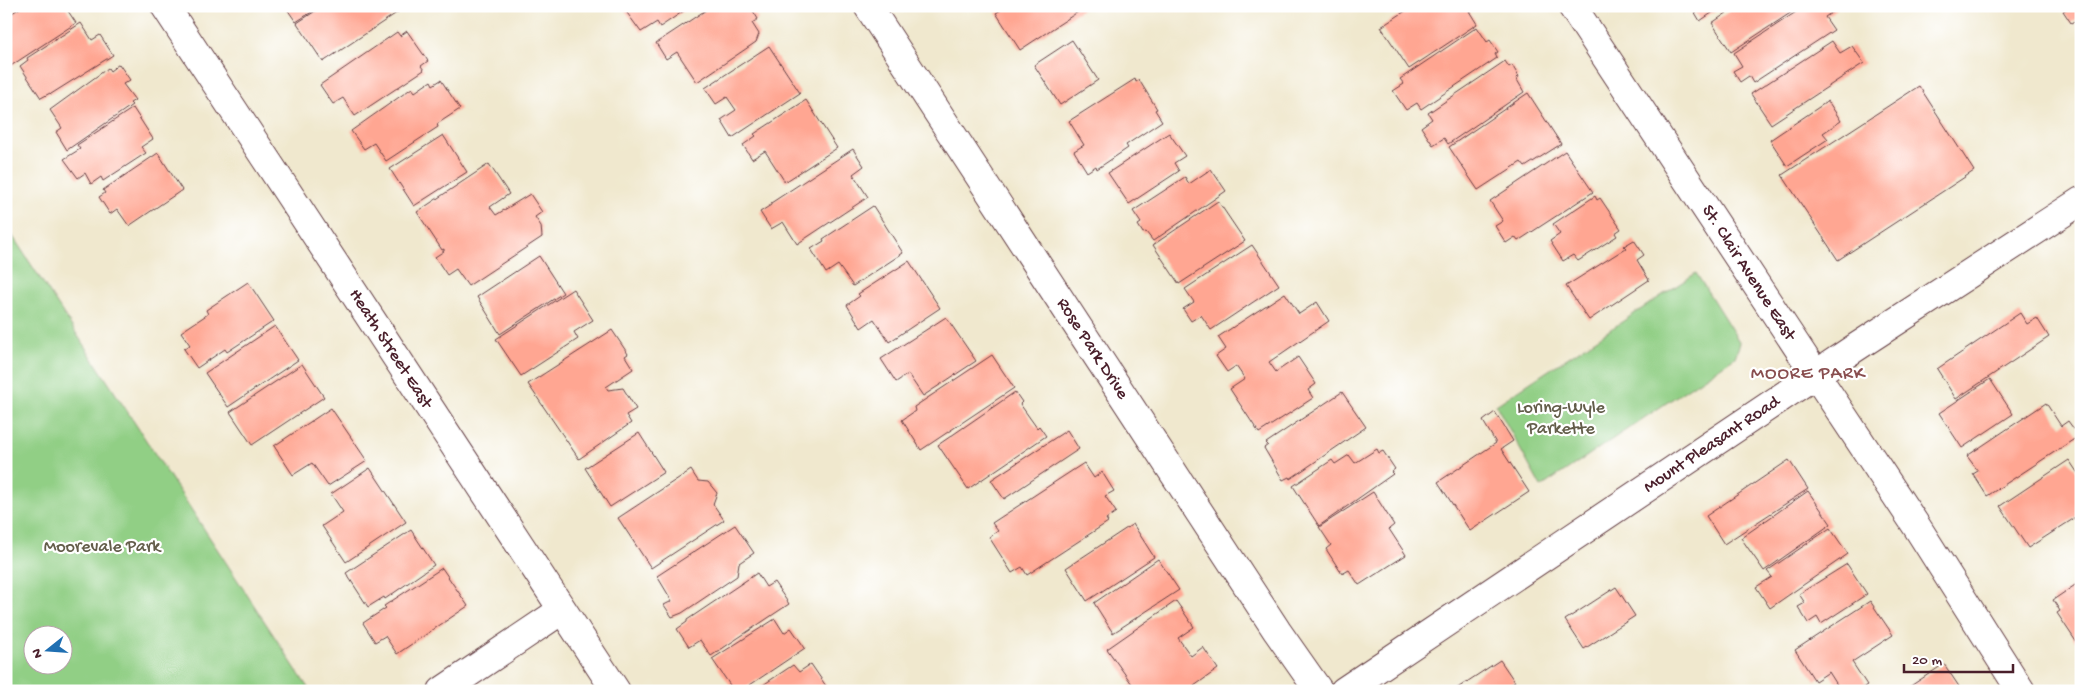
<svg xmlns="http://www.w3.org/2000/svg" width="2087" height="697" viewBox="0 0 2087 697" font-family="'Gochi Hand',sans-serif">
<style>
.green{fill:#91cf85;stroke:#6e7758;fill-rule:evenodd}
.building{fill:#ffa692}
.lines{fill:none;stroke-linecap:round;stroke-linejoin:round}
.minor-casing{stroke:#633d43;stroke-width:30}
.major-casing{stroke:#633d43;stroke-width:30}
.minor{stroke:#fff;stroke-width:28}
.major{stroke:#fff;stroke-width:28}
.labels{text-anchor:middle;dominant-baseline:central;stroke-width:4.5;stroke-linejoin:round;paint-order:stroke}
.street-label{font-size:18px;fill:#4a1f2b;stroke:#fff}
.park-label{font-size:18px;fill:#635d4a;stroke:#fff}
.neighbourhood-label{font-size:19px;letter-spacing:1px;fill:#894e4f;stroke:#fff}
</style>
<rect width="100%" height="100%" fill="#fff"/>
<filter id="ink" filterUnits="userSpaceOnUse"><feTurbulence type="fractalNoise" baseFrequency=".02" numOctaves="2"/><feDisplacementMap in="SourceGraphic" scale="10" xChannelSelector="R" yChannelSelector="G"/><feConvolveMatrix kernelMatrix="1 2 1 2 8 2 1 2 1" color-interpolation-filters="sRGB"/></filter>
<filter id="wash" filterUnits="userSpaceOnUse"><feTurbulence type="fractalNoise" baseFrequency=".0096" numOctaves="4" result="noise"/><feDisplacementMap in="SourceGraphic" scale="20" xChannelSelector="R" yChannelSelector="G"/><feGaussianBlur stdDeviation="1.12" result="paint"/><feColorMatrix in="noise" values="0 0 0 0 0 0 0 0 0 0 0 0 0 0 0 0 0 1.4 0 .05"/><feComposite in="paint" operator="in"/></filter>
<g filter="url(#wash)">
<rect width="100%" height="100%" fill="#f0e8ce"/>
<g class="green">
<path d="M6 226 310 691H6ZM32 634H62V664H32Z"/>
<path d="M1696 273 1740 343 1735 357 1541 487 1496 405Z"/>
</g>
<g id="blocks">
<g class="building">
<path d="M23 6H68L66 8 76 23 6 69V17Z"/>
<path d="M285 6H321L296 22Z"/>
<path d="M323 6H394L398 12 323 62 297 23Z"/>
<path d="M622 6H691L660 27 657 22 641 32Z"/>
<path d="M712 6H750L758 19 752 23 759 34 756 42 697 82 677 52 666 59 656 43Z"/>
<path d="M1007 6H1087L1020 50 996 13Z"/>
<path d="M1413 6H1476L1469 11 1477 24 1409 69 1381 27Z"/>
<path d="M1691 6H1722L1700 21Z"/>
<path d="M1737 6H1801L1731 52 1712 23Z"/>
<path d="M1805 6H1835L1837 9 1825 17 1834 30 1753 83 1749 76 1740 82 1733 71 1742 66 1734 53Z"/>
<path d="M2071 6H2081V17L2071 23 2063 11Z"/>
<path d="M81 23 92 40 100 35 113 55 51 94 50 93 41 98 20 66 28 60 27 58Z"/>
<path d="M1477 27 1487 42 1490 40 1498 52 1495 54 1497 58 1421 109 1417 103 1406 110 1393 91 1404 84 1400 79Z"/>
<path d="M407 31 428 61 421 66 424 70 355 116 343 98 333 104 320 85 397 32 400 36Z"/>
<path d="M1072 40 1098 80 1060 105 1034 65Z"/>
<path d="M1832 41 1840 53 1852 46 1864 63 1771 124 1751 94Z"/>
<path d="M769 46 800 93 732 138 721 120 736 110 727 97 716 104 705 88Z"/>
<path d="M1505 61 1509 67 1512 65 1519 77 1516 78 1524 92 1448 144 1444 138 1433 145 1421 127 1432 119 1428 113Z"/>
<path d="M119 64 130 80 123 84 135 100 130 103 132 105 67 150 56 132 62 128 50 110 108 68 110 71Z"/>
<path d="M1135 79 1136 82 1139 80 1157 109 1155 110 1162 121 1126 145 1128 148 1097 169 1096 166 1087 172 1074 151 1084 145 1069 121Z"/>
<path d="M441 80 460 109 437 124 438 127 386 161 374 143 364 149 351 131 412 88 415 92 431 81 433 85Z"/>
<path d="M1919 86 1974 171 1838 260 1782 175Z"/>
<path d="M1528 93 1561 144 1525 167 1521 162 1478 190 1449 147Z"/>
<path d="M806 100 837 148 785 182 765 151 752 159 743 145 756 136 754 134Z"/>
<path d="M1828 101 1841 121 1823 133 1828 139 1787 166 1770 140Z"/>
<path d="M133 108 153 139 141 147 146 153 103 181 101 177 91 184 85 173 78 178 64 159 80 149 77 145Z"/>
<path d="M1169 133 1185 156 1174 163 1179 171 1129 204 1108 173Z"/>
<path d="M443 135 467 172 414 206 390 169Z"/>
<path d="M853 149 864 166 853 174 868 197 797 244 783 222 771 229 760 212 771 205V203Z"/>
<path d="M1565 151 1593 192 1518 241 1515 237 1506 243 1495 226 1503 221 1490 201Z"/>
<path d="M158 153 182 190 129 226 117 209 110 214 99 197 105 193 103 190Z"/>
<path d="M489 164 509 194 490 207 496 215 530 194 542 212 535 217 541 226 542 237 468 286 456 269 447 275 435 257 444 251V249L442 250 417 212Z"/>
<path d="M1211 169 1226 191 1153 241 1146 232 1143 233 1138 225 1141 223 1133 211 1185 177 1189 184Z"/>
<path d="M1595 196 1597 200 1600 198 1621 229 1615 233 1617 236 1578 261 1573 255 1563 261 1550 241 1560 234 1553 224Z"/>
<path d="M1218 201 1245 241 1179 284 1153 245Z"/>
<path d="M873 206 903 253 853 286 838 265 826 273 811 249 824 241 823 239Z"/>
<path d="M1634 240 1644 255 1637 260 1649 280 1589 320 1566 286 1626 248 1624 246Z"/>
<path d="M1252 245 1279 285 1211 330 1201 315 1191 321 1183 309 1194 302 1185 289Z"/>
<path d="M539 256 563 293 500 334 477 297Z"/>
<path d="M909 261 940 308 889 342 874 319 861 328 847 305 860 296 858 294Z"/>
<path d="M248 282 274 321 227 352 225 349 197 368 184 349 190 345 181 332 208 314 206 310Z"/>
<path d="M573 289 593 320 574 332 578 339 521 376 496 339Z"/>
<path d="M1285 293 1299 314 1317 302 1329 321 1269 362 1276 372 1298 357 1316 384 1308 390 1313 398 1259 433 1230 389 1245 379 1236 366 1227 372 1216 356 1226 349 1218 337Z"/>
<path d="M2020 313 2027 324 2037 318 2049 337 1956 399 1937 369Z"/>
<path d="M946 317 976 361 923 396 908 374 896 382 881 359Z"/>
<path d="M275 326 298 360 228 407 205 373Z"/>
<path d="M612 330 628 354 625 356 633 369 606 387 608 390 623 388 636 409 626 415 631 423 579 459 528 384Z"/>
<path d="M992 355 1014 388 921 450 902 420 915 411 914 407Z"/>
<path d="M302 364 324 397 252 445 230 412Z"/>
<path d="M1990 379 2013 414 1962 448 1939 413Z"/>
<path d="M1015 392 1022 402 1020 404 1037 428 1039 426 1046 436 968 489 938 445Z"/>
<path d="M1342 392 1366 427 1290 479 1289 477 1283 480 1264 448 1268 445 1266 443Z"/>
<path d="M2046 403 2061 426 2068 421 2079 436 1987 496 1973 474 1978 471 1967 456Z"/>
<path d="M331 408 367 461 328 486 312 463 293 475 274 446Z"/>
<path d="M1495 412 1513 441 1501 449 1529 492 1470 531 1438 482 1496 443 1483 421Z"/>
<path d="M1067 430 1079 449 1004 499 991 480Z"/>
<path d="M639 433 664 472 610 507 585 468Z"/>
<path d="M1377 449 1379 453 1383 451 1395 469 1391 472 1393 474 1319 526 1293 486 1332 460 1335 464 1349 455 1355 463Z"/>
<path d="M1789 460 1808 489 1724 544 1706 516Z"/>
<path d="M2069 460 2081 478V514L2028 548 2000 506Z"/>
<path d="M1084 463 1094 478 1102 472 1114 491 1105 496 1116 512 1106 519 1108 522 1027 575 1022 567 1012 573 989 537 998 531 992 523Z"/>
<path d="M370 468 406 522 346 562 322 526 343 512 331 494Z"/>
<path d="M691 470 698 481 708 482 717 493 713 504 724 520 651 568 618 518Z"/>
<path d="M1808 491 1831 524 1764 571 1741 538Z"/>
<path d="M1373 492 1394 525 1389 529 1406 555 1359 585 1349 570 1342 574 1326 549 1331 545 1319 527Z"/>
<path d="M1133 524 1154 557 1087 601 1066 568Z"/>
<path d="M735 525 754 553 739 563 737 576 682 613 672 617 664 605 672 601 657 576Z"/>
<path d="M1830 528 1848 554 1770 608 1756 587 1772 577 1767 571Z"/>
<path d="M411 530 434 565 385 599 384 597 368 607 346 573Z"/>
<path d="M1158 559 1179 590 1113 633 1094 603Z"/>
<path d="M1847 564 1867 594 1821 624 1817 617 1808 623 1798 607 1805 603 1799 594Z"/>
<path d="M442 568 468 606 397 654 385 636 375 642 363 623 386 608 384 606Z"/>
<path d="M757 573 766 587 774 582 789 604 711 656 700 640 689 647 677 629 687 622V620Z"/>
<path d="M2081 581V649L2057 613 2060 611 2053 600Z"/>
<path d="M1616 587 1635 616 1584 649 1565 620Z"/>
<path d="M1176 601 1194 627 1178 638 1191 656 1203 647 1218 669 1187 691H1123L1132 684 1107 649Z"/>
<path d="M1870 601 1893 635 1852 662 1867 685 1858 691H1841L1829 672 1815 681 1795 650Z"/>
<path d="M775 619 784 633 791 628 805 648 741 691H734L712 659Z"/>
<path d="M1500 660 1515 682 1501 691H1453Z"/>
<path d="M811 664 826 686 819 691H754L793 665 799 672Z"/>
<path d="M1944 664 1962 691H1903Z"/>
</g>
</g>
</g>
<g filter="url(#ink)">
<use href="#blocks" fill-opacity="0" stroke="#633d43" stroke-width="1"/>
<g class="lines">
<g class="minor-casing">
<g id="minor">
<path d="M165 6 616 691"/>
<path d="M868 6 1277 631 1319 691"/>
<path d="M1572 6 1816 375"/>
<path d="M442 691 562 610"/>
</g>
</g>
<g class="major-casing">
<g id="major">
<path d="M1816 375 1917 527 2021 691"/>
<path d="M1344 691 1855 348 2081 201"/>
</g>
</g>
<use href="#minor" class="minor"/>
<use href="#major" class="major"/>
</g>
</g>
<g class="labels">
<g class="street-label">
<text transform="translate(1748 273) rotate(57)">St. Clair Avenue East</text>
<text transform="translate(390 349) rotate(57)">Heath Street East</text>
<text transform="translate(1092 349) rotate(57)">Rose Park Drive</text>
<text transform="translate(1712 445) rotate(-34)">Mount Pleasant Road</text>
</g>
<g class="park-label">
<text x="1561" y="408">Loring-Wyle<tspan x="1561" dy="21">Parkette</tspan></text>
<text x="102" y="547">Moorevale Park</text>
</g>
<g class="neighbourhood-label">
<text x="1808" y="374">MOORE PARK</text>
</g>
</g>
<rect width="2087" height="697" fill="none" stroke="#fff" stroke-width="25"/>
<g transform="translate(48 650) rotate(253)"><circle r="24" fill="#ffffff" stroke="#b7a5aa"/>
<path d="M0-4L9 19L0 12L-9 19Z" fill="#1f6fb2"/>
<text y="-8" font-size="14" font-weight="bold" text-anchor="middle" fill="#4a1f2b">N</text>
</g>
<path d="M1904 664v8h109v-8" fill="none" stroke="#4a1f2b" stroke-width="2.5"/>
<text x="1912" y="664" font-size="15" fill="#4a1f2b" stroke="#ffffff" stroke-width="4" paint-order="stroke">20 m</text>
</svg>
